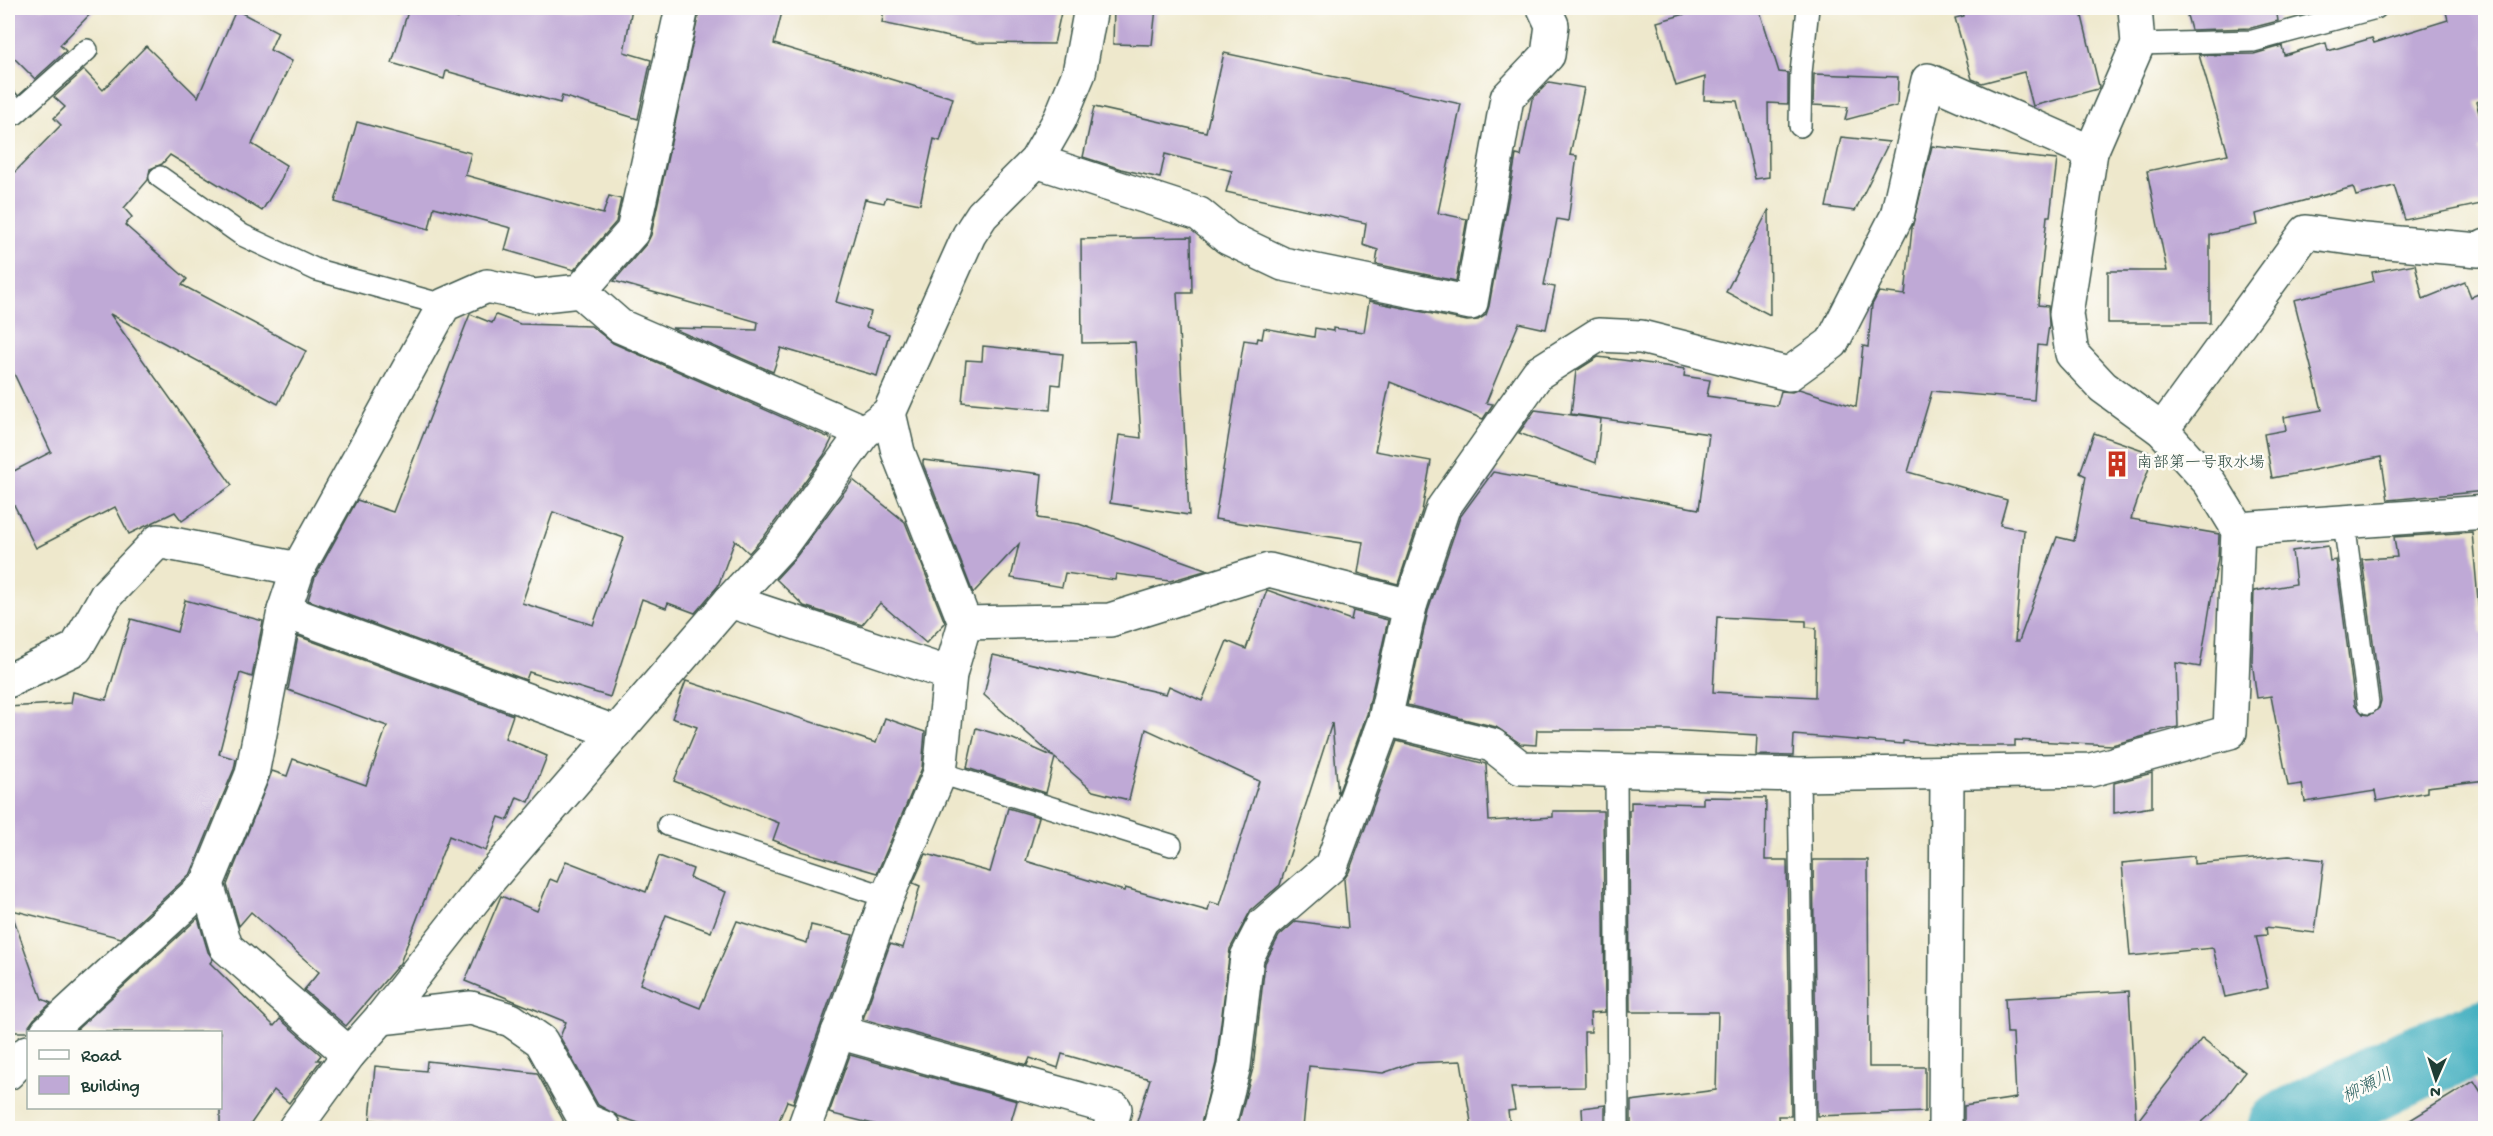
<svg xmlns="http://www.w3.org/2000/svg" width="2493" height="1136" viewBox="0 0 2493 1136" font-family="'Gochi Hand','Klee One',sans-serif">
<style>
.lines{fill:none;stroke-linecap:round;stroke-linejoin:round}
.river{stroke:#41aebf;stroke-width:75}
.building{fill:#bfa9d6;fill-rule:evenodd}
.lane-casing{stroke:#3e574b;stroke-width:24}
.street-casing{stroke:#3e574b;stroke-width:36}
.lane{stroke:#fff;stroke-width:21}
.street{stroke:#fff;stroke-width:33}
.labels{text-anchor:middle;dominant-baseline:central;stroke-width:5;stroke-linejoin:round;paint-order:stroke}
.poi-label{font-size:16px;fill:#1f3d34;stroke:#fdfcf7;text-anchor:start}
.water-label{font-size:18px;font-style:italic;fill:#295f5e;stroke:#fdfcf7}
</style>
<rect width="100%" height="100%" fill="#fdfcf7"/>
<filter id="ink" filterUnits="userSpaceOnUse"><feTurbulence type="fractalNoise" baseFrequency=".0167" numOctaves="2"/><feDisplacementMap in="SourceGraphic" scale="12" xChannelSelector="R" yChannelSelector="G"/><feConvolveMatrix kernelMatrix="1 2 1 2 8 2 1 2 1" color-interpolation-filters="sRGB"/></filter>
<filter id="wash" filterUnits="userSpaceOnUse"><feTurbulence type="fractalNoise" baseFrequency=".008" numOctaves="4" result="noise"/><feDisplacementMap in="SourceGraphic" scale="24" xChannelSelector="R" yChannelSelector="G"/><feGaussianBlur stdDeviation="1.35" result="paint"/><feColorMatrix in="noise" values="0 0 0 0 0 0 0 0 0 0 0 0 0 0 0 0 0 1.4 0 .05"/><feComposite in="paint" operator="in"/></filter>
<g filter="url(#wash)">
<rect width="100%" height="100%" fill="#eee8cc"/>
<g class="lines">
<path class="river" d="M2285 1128 2414 1063 2486 1036"/>
</g>
<g id="blocks">
<g class="building">
<path d="M8 8H96L60 45 66 51 35 79 8 52Z"/>
<path d="M409 8H422L458 18 459 8H632L624 52 651 60 638 119 562 96 560 103 446 71 444 79 392 63Z"/>
<path d="M700 8H783L774 44 953 98 940 141 934 139 920 204 886 197 884 203 865 199 836 302 871 312 866 327 889 334 877 376 781 348 773 372 672 328 757 330 758 322 614 281 647 243 651 235Z"/>
<path d="M884 8H1062L1054 44 978 43 882 23Z"/>
<path d="M1114 8H1156L1152 45 1113 44Z"/>
<path d="M1706 8H1759L1779 72 1788 73V104L1768 103 1769 177 1755 179 1737 101 1704 100 1705 77 1676 86 1657 22Z"/>
<path d="M1962 8H2080L2099 86 2098 89 2033 106 2024 72 1982 83 1972 79 1955 18 1964 16Z"/>
<path d="M2185 8H2276L2278 21 2251 28 2191 30Z"/>
<path d="M2445 8H2486V99L2476 102 2486 138V147L2479 149 2486 179V203L2405 220 2394 186 2356 196 2353 187 2256 214 2258 225 2210 235V323H2108V271H2167L2147 171 2228 154 2199 55 2254 54 2282 46 2284 55 2326 43 2328 51 2372 38 2374 43 2448 20Z"/>
<path d="M236 10 278 32 270 50 292 61 252 144 286 165 282 178 262 211 170 155 162 164 150 169 148 180 124 208 132 217 125 225 187 279 182 285 306 351 278 404 110 314 232 485 182 521 175 512 129 534 115 507 36 548 8 493V474L51 452 8 361V179L61 125 54 118 65 107 54 97 84 70 103 90 146 46 198 97Z"/>
<path d="M1224 53 1461 104 1438 213 1467 219 1456 281 1376 264 1378 250 1363 245 1366 223 1226 192 1232 171 1165 154 1160 178 1121 169 1083 157 1094 107 1206 132Z"/>
<path d="M1814 74 1898 77 1897 106 1845 120 1848 107 1813 105Z"/>
<path d="M1549 82 1584 88 1570 155 1577 156 1568 221 1557 219 1544 285 1555 287 1546 329 1519 323 1486 403 1493 404 1483 419 1390 382 1375 451 1431 461 1422 511 1398 584 1358 573 1363 542 1215 519 1244 340 1257 342 1258 338 1262 339 1264 328 1314 337 1315 328 1333 331V328L1364 332 1369 301 1467 321 1478 320 1486 315 1489 306 1516 155 1521 156 1532 99Z"/>
<path d="M357 122 471 153 465 175 603 214 609 196 621 199 616 222 574 270 505 250 511 228 434 207 429 229 335 202Z"/>
<path d="M1841 137 1889 142 1855 211 1826 207Z"/>
<path d="M1932 146 2057 160 2050 216H2047L2038 305 2048 306 2049 325 2046 346 2038 345 2034 400 1932 391 1908 472 2007 500 2000 525 2024 530 2015 641H2019L2057 537 2074 541 2086 476 2080 473 2094 433 2154 454 2131 519 2219 534 2218 558 2200 667 2176 663 2178 727 2152 732V734L2112 745 2015 740V746H1964L1903 741V744L1794 735 1793 756 1756 755 1757 735 1667 730H1537L1536 745 1521 744 1496 727 1407 705 1428 611 1460 517 1493 472 1699 509 1709 434 1571 414 1576 371 1598 357 1638 362 1685 369 1684 376 1710 380 1707 396 1777 406 1781 391 1792 392 1799 389 1856 407 1863 346 1868 347 1872 305 1879 292 1905 295 1912 228ZM1717 617 1806 621V627L1816 628 1815 697 1713 692Z"/>
<path d="M1769 209 1770 315 1726 292Z"/>
<path d="M1191 237 1192 293H1177L1189 515 1110 503 1119 435 1141 438 1135 342 1082 343 1081 239Z"/>
<path d="M2415 264 2423 299 2465 282 2471 297 2486 291V491L2388 500 2381 457 2272 478 2264 434 2286 430 2284 417 2322 410 2294 300 2374 281 2372 272Z"/>
<path d="M470 314 492 323 496 315 520 324 591 326 613 343 832 439 824 455 766 534 749 553 735 540 718 586 695 613 668 603 666 608 642 599 610 697 529 672 526 680 308 600 315 577 357 500 393 512ZM553 512 624 538 593 625 522 603Z"/>
<path d="M983 346 1063 354 1060 385 1052 384 1050 410 962 402 966 360 982 361Z"/>
<path d="M1535 410 1601 419 1596 463 1519 433Z"/>
<path d="M923 460 1042 474 1038 518 1079 524 1208 570 1170 581 1116 574 1115 580 1065 573 1062 587 1011 578 1019 544 973 593 923 464Z"/>
<path d="M853 480 905 522 945 623 926 643 880 603 862 625 804 606 776 579 796 557Z"/>
<path d="M2472 532 2481 633 2486 632V780L2427 787V792L2377 801 2375 791 2305 802 2302 784 2288 786 2271 696 2257 698 2252 661 2254 591 2296 584 2292 551 2328 546 2330 561 2336 560 2355 705 2363 714 2370 715 2379 708 2381 701 2362 559 2397 557 2394 537Z"/>
<path d="M1267 590 1351 620 1353 611 1388 620 1367 714 1338 794 1332 723 1280 885 1251 910 1230 949 1216 1063 1200 1128H1135L1150 1079 1062 1054 1058 1068 1030 1058 1027 1065 863 1019 890 944 903 948 920 886 913 883 926 854 990 872 1008 808 1039 817 1026 861 1124 891 1125 888 1208 911 1210 902 1220 905 1259 781 1146 729 1129 800 1093 791 1055 758 1046 793 967 768 976 728 1013 739 1054 757 984 695 993 655 1166 694 1169 686 1202 701 1227 641 1246 649Z"/>
<path d="M185 600 263 621 252 677 240 673 219 754 236 759 234 769 191 873 121 938 8 909V707L71 703 73 692 106 700 131 619 177 632Z"/>
<path d="M298 636 513 715 505 738 547 756 529 802 517 797 508 820 499 817 486 851 449 836 400 963 346 1026 304 990 319 972 251 912 239 926 227 885 272 771 287 776 293 759 366 785 387 726 288 690Z"/>
<path d="M686 681 876 743 885 718 925 732 922 768 877 873 801 851 773 840 779 823 674 781 697 727 672 718Z"/>
<path d="M1397 741 1486 764 1489 821 1553 817V811H1603L1605 1012 1590 1013 1591 1032H1584L1585 1087 1511 1088 1515 1110 1508 1111 1510 1126 1472 1128 1461 1061 1412 1063 1383 1073 1309 1066 1303 1128H1237L1253 1068 1265 963 1279 936 1296 921 1348 928 1344 879 1349 872Z"/>
<path d="M2152 773V807L2114 813V783Z"/>
<path d="M1703 797 1766 798 1765 860H1787L1791 1116H1778L1779 1128H1631V1101L1716 1090 1718 1012H1630L1629 810H1631V802L1703 804Z"/>
<path d="M659 856 693 869 690 878 726 892 711 932 666 915 640 984 700 1008 737 921 807 943 811 925 853 935 793 1103 787 1101 776 1128H653L618 1116 598 1105 560 1037 566 1022 465 981 501 896 537 911 550 879 557 882 566 861 646 892Z"/>
<path d="M2194 856V864L2289 856 2324 860 2315 933 2266 927 2267 935 2256 936 2268 988 2225 997 2213 948 2130 956 2122 863Z"/>
<path d="M1813 860H1868L1869 1067H1925V1112L1817 1116Z"/>
<path d="M12 914 42 999 51 1003 34 1019 29 1026V1032H8V915Z"/>
<path d="M198 918 208 952 213 959 210 963 274 1026 280 1019 321 1055 317 1060H321L289 1103 274 1090 248 1128H220V1032H74Z"/>
<path d="M2129 991 2136 1123 2202 1038 2245 1072 2217 1109 2195 1128H1964V1106L2016 1098 2013 1033H2007L2005 998Z"/>
<path d="M850 1055 1017 1101 1009 1128H889L829 1113Z"/>
<path d="M427 1061 537 1073 563 1120V1128H461L370 1120 375 1066 426 1071Z"/>
<path d="M2474 1081 2486 1100V1128H2397Z"/>
<path d="M1605 1105V1128H1583L1582 1108Z"/>
</g>
</g>
</g>
<g filter="url(#ink)">
<use href="#blocks" fill-opacity="0" stroke="#3e574b" stroke-width="1.5"/>
<g class="lines">
<g class="lane-casing">
<g id="lane">
<path d="M2138 44 2253 41 2376 8"/>
<path d="M8 101 15 114 87 50"/>
<path d="M1800 126 1801 73 1808 8"/>
<path d="M160 177 242 235 317 270 444 305"/>
<path d="M2344 522 2368 703"/>
<path d="M1616 771 1618 1128"/>
<path d="M940 773 1171 845"/>
<path d="M1799 775 1804 1128"/>
<path d="M668 825 887 897"/>
</g>
</g>
<g class="street-casing">
<g id="street">
<path d="M1036 161 1199 214 1228 238 1283 264 1471 303 1507 98 1548 55 1552 25 1544 8"/>
<path d="M580 291 620 326 864 432"/>
<path d="M889 413 898 452 965 623 950 674"/>
<path d="M2162 430 2306 232 2365 240 2479 250 2486 246"/>
<path d="M2238 529 2486 512"/>
<path d="M730 601 950 674 940 773 887 897 804 1128"/>
<path d="M284 611 617 733"/>
<path d="M965 623 1110 620 1269 570 1410 606"/>
<path d="M8 681 76 648 107 594 158 541 298 569"/>
<path d="M1385 719 1492 745 1521 768 1799 775 2091 770 2230 732 2238 529 2210 483 2162 430 2103 387 2072 354 2066 314 2091 152 2138 44 2135 8"/>
<path d="M207 884 226 947 349 1054"/>
<path d="M381 1018 471 1008 511 1020 541 1041 585 1120 604 1128"/>
<path d="M47 1032 207 884 252 774 284 611 298 569 444 305 487 286 534 296 580 291 633 231 682 8"/>
<path d="M838 1032 1115 1109 1110 1128"/>
<path d="M8 1073 28 1052"/>
<path d="M295 1128 349 1054 381 1018 489 880 730 601 781 546 864 432 889 413 969 235 982 215 1036 161 1060 119 1079 73 1091 8"/>
<path d="M1218 1128 1234 1066 1247 957 1264 924 1331 866 1385 719 1410 606 1443 508 1538 373 1598 335 1641 337 1789 374 1832 343 1897 216 1928 80 2091 152"/>
<path d="M1945 1128 1947 773"/>
</g>
</g>
<use href="#lane" class="lane"/>
<use href="#street" class="street"/>
</g>
</g>
<defs>
<g id="building-bare" transform="scale(2.07)"><path d="M-4-6H4V6H1V3H-1V6H-4ZM-2.5-4.3h1.7v1.8h-1.7ZM.8-4.3h1.7v1.8H.8ZM-2.5-1h1.7V.8h-1.7ZM.8-1h1.7V.8H.8Z" fill="#c8321e" stroke="#fdfcf7" stroke-width="2.5" paint-order="stroke"/></g>
</defs>
<g fill-rule="evenodd">
<use href="#building-bare" x="2117" y="464"/>
</g>
<g class="labels">
<g class="poi-label">
<text x="2137" y="464">南部第一号取水場</text>
</g>
<g class="water-label">
<text transform="translate(2368 1087) rotate(-27)">柳瀬川</text>
</g>
</g>
<rect width="2493" height="1136" fill="none" stroke="#fdfcf7" stroke-width="30"/>
<rect x="27" y="1031" width="195" height="78" fill="#fdfcf7" stroke="#a4b0a9" stroke-width="1.5"/>
<rect x="39" y="1050" width="30" height="9" fill="#ffffff" stroke="#a4b0a9" stroke-width="1.5"/>
<text x="81" y="1061" font-size="18" fill="#1f3d34">Road</text>
<rect x="39" y="1076" width="30" height="18" fill="#bfa9d6" stroke="#a4b0a9" stroke-width="1.5"/>
<text x="81" y="1091" font-size="18" fill="#1f3d34">Building</text>
<g transform="translate(2436 1079) rotate(183)" stroke="#fdfcf7" stroke-width="4.5" paint-order="stroke">
<path d="M0-4.5L10 22L0 15L-10 22Z" fill="#1f3d34"/>
<text y="-9" font-size="16" font-weight="bold" text-anchor="middle" fill="#1f3d34">N</text>
</g>
</svg>
